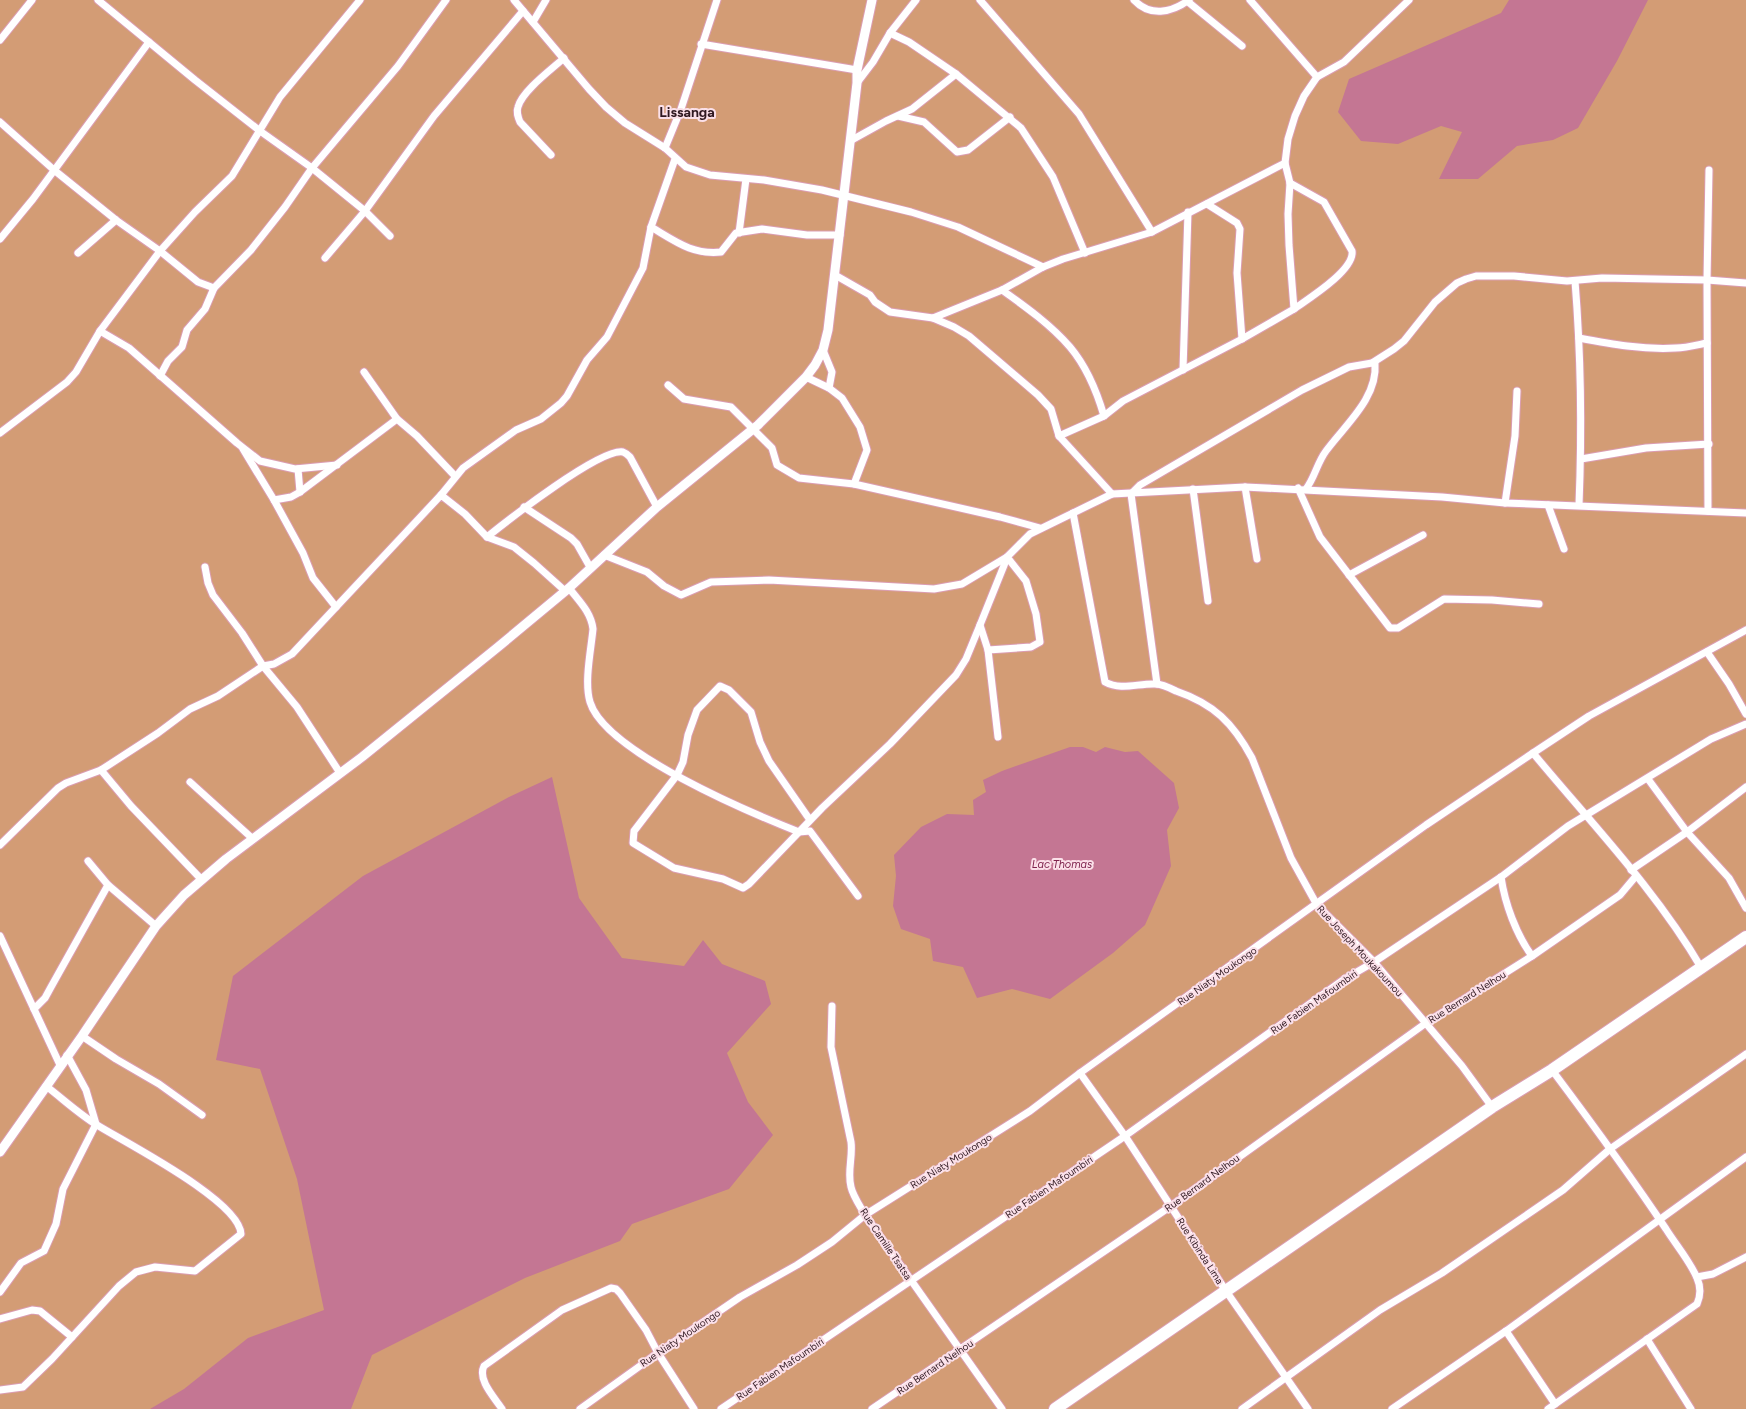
<svg xmlns="http://www.w3.org/2000/svg" width="1746" height="1409" viewBox="0 0 1746 1409" font-family="Figtree,sans-serif">
<style>
.green{fill:#d39c75}
.water{fill:#c47693}
.lines{fill:none;stroke-linecap:round;stroke-linejoin:round}
.street-casing{stroke:#db9db2;stroke-width:9}
.secondary-casing{stroke:#db9db2;stroke-width:11}
.highway-casing{stroke:#db9db2;stroke-width:14}
.street{stroke:#fff;stroke-width:7}
.secondary{stroke:#fff;stroke-width:9}
.highway{stroke:#fff;stroke-width:12}
.labels{text-anchor:middle;dominant-baseline:central;stroke-width:4;stroke-linejoin:round;paint-order:stroke}
.street-label{font-size:10px;fill:#301921;stroke:#fbe0e9}
.water-label{font-size:11px;font-style:italic;fill:#7e224c;stroke:#fbe0e9}
.district-label{font-size:14px;font-weight:bold;fill:#301921;stroke:#fbe0e9}
</style>
<rect width="100%" height="100%" fill="#ffcbdc"/>
<rect class="green" x="0" y="0" width="1746" height="1409"/>
<g class="water">
<path d="M1509 0H1648L1617 61 1578 128 1553 140 1517 146 1478 179H1439L1462 132 1441 126 1398 144 1361 141 1338 112 1349 79 1501 13Z"/>
<path d="M1070 747H1083L1096 752 1105 747 1125 752 1138 751 1174 783 1179 808 1167 830 1171 866 1145 925 1113 953 1050 999 1012 989 977 998 963 967 933 961 930 939 901 929 893 906 896 876 894 855 921 827 947 814 974 815 973 800 986 792 983 780 1002 771Z"/>
<path d="M552 777 579 898 622 958 684 966 703 940 722 964 765 981 771 1004 727 1053 748 1102 773 1135 729 1189 632 1224 620 1241 525 1278 372 1355 351 1409H150L184 1389 248 1338 324 1310 297 1179 260 1069 216 1060 233 976 363 876 509 797Z"/>
</g>
<g class="lines">
<g class="street-casing">
<g id="street">
<path d="M98 0 195 80 260 131 312 168 365 211 390 236"/>
<path d="M514 0 589 89 606 107 625 123 665 148 686 167 710 175 764 180 822 190 911 212 958 227 1043 267"/>
<path d="M980 0 1079 114 1152 232"/>
<path d="M1134 0C1150 17 1171 13 1189 0"/>
<path d="M1250 0 1317 77"/>
<path d="M1187 1 1242 46"/>
<path d="M533 22 546 0"/>
<path d="M890 33 909 42 956 74 1021 128 1053 177 1085 253"/>
<path d="M0 40 32 0"/>
<path d="M701 44 857 70"/>
<path d="M857 83 873 62 890 33 916 0"/>
<path d="M898 116 924 122 957 152 968 150 1010 117"/>
<path d="M0 122 54 170 116 220 160 251 198 282 214 288"/>
<path d="M850 141 886 121 912 109 956 74"/>
<path d="M665 148 681 109 717 0"/>
<path d="M551 155 520 122C518 117 516 112 518 107 522 91 552 69 564 58"/>
<path d="M1290 183 1324 202 1352 251C1355 270 1308 299 1294 309"/>
<path d="M1207 204 1237 223 1240 229 1237 273 1242 339"/>
<path d="M651 227C675 241 692 255 721 252L736 233 762 229 807 235H840"/>
<path d="M739 233 746 179"/>
<path d="M0 239 33 199 149 42"/>
<path d="M78 253 116 220"/>
<path d="M325 258 365 211 434 116 523 11"/>
<path d="M835 275 870 295 875 302 890 312 933 318 954 327 969 336 1038 395 1051 409 1059 436 1112 494 1245 487 1442 497 1505 503 1746 513"/>
<path d="M1575 281C1581 355 1582 431 1579 505"/>
<path d="M1002 290C1026 307 1051 325 1070 347 1086 366 1097 392 1104 416"/>
<path d="M933 318 1002 290 1043 267 1063 259 1152 232 1285 163"/>
<path d="M100 331 129 348 237 443 260 461 295 469 337 465"/>
<path d="M1579 338C1611 344 1643 350 1676 348 1686 348 1697 345 1707 343"/>
<path d="M823 350 832 372 829 388"/>
<path d="M1183 370 1188 212"/>
<path d="M364 372 397 419 417 436 455 476"/>
<path d="M160 376 168 361 182 347 187 330 205 309 214 288 251 250 285 207 312 168 398 66 446 0"/>
<path d="M806 377 829 388 842 398 860 427 867 450 854 484"/>
<path d="M668 385 684 399 731 407 772 448 777 465 799 478 854 484 1000 517 1040 528"/>
<path d="M0 433 67 382 76 372 100 331 160 251 195 212 232 176 280 97 360 0"/>
<path d="M1059 436 1104 416 1123 401 1242 339 1294 309 1289 245 1288 214 1290 183 1285 163 1288 139 1295 116 1304 96 1317 77 1344 62 1409 0"/>
<path d="M243 449 274 500 303 553 313 578 336 607"/>
<path d="M1581 459 1646 448 1709 444"/>
<path d="M298 469 300 492"/>
<path d="M1245 487 1257 559"/>
<path d="M1298 488 1320 537 1390 628H1398L1444 599 1492 600 1539 604"/>
<path d="M1193 489 1208 601"/>
<path d="M1306 489C1315 477 1317 463 1326 451 1345 425 1378 398 1375 363H1372"/>
<path d="M441 495 463 468 516 430 541 419 561 403 567 396 587 360 607 337 643 268 651 227 675 159"/>
<path d="M274 500 291 497 300 492 397 419"/>
<path d="M1505 503 1515 436 1517 391"/>
<path d="M1548 505 1564 549"/>
<path d="M524 507 571 538 577 544 590 567"/>
<path d="M1708 511 1707 280 1709 170"/>
<path d="M1073 513 1105 682C1122 691 1138 683 1156 684 1162 684 1170 688 1176 691 1214 704 1233 723 1252 758L1291 858 1317 905 1374 962 1462 1066 1492 1107"/>
<path d="M487 537C507 521 600 448 623 452 626 453 628 455 630 457L657 507"/>
<path d="M604 555 647 572 664 586 681 595 711 582 769 580 934 589 962 584 1007 557"/>
<path d="M205 567 208 583 213 595 242 633 263 666 297 707 340 773"/>
<path d="M1349 575 1423 535"/>
<path d="M569 588C579 601 591 612 593 629 591 650 584 682 590 702 605 752 751 813 799 832L810 831 858 896"/>
<path d="M988 650 1031 647 1040 642 1036 614 1026 581 1007 557 1030 534 1112 494"/>
<path d="M1707 652 1729 684 1746 714"/>
<path d="M1157 684 1131 494 1140 485 1302 390 1349 367 1372 363 1394 349 1404 341 1435 302 1457 283 1466 279 1476 276H1514L1567 281 1602 278 1707 280 1746 283"/>
<path d="M998 737 988 650 980 625 1007 558"/>
<path d="M1533 753C1591 823 1656 890 1702 969"/>
<path d="M101 770 131 806 201 879"/>
<path d="M1648 779 1687 832 1729 878 1746 908"/>
<path d="M190 782 253 839"/>
<path d="M810 820 769 761 760 742 751 712 729 690 720 686 697 710 688 735 683 762 677 775 634 831 633 843 674 868 723 879 743 888 749 884 822 808 890 744 956 675 966 659 980 625"/>
<path d="M0 845 58 788 66 783 101 770 158 733 190 709 218 696 263 666 274 664 292 654 441 495 465 514 487 537 514 547 534 563 564 590"/>
<path d="M88 861 108 885 156 926"/>
<path d="M1631 870 1687 832 1746 787"/>
<path d="M1501 877C1505 904 1516 934 1532 956"/>
<path d="M0 936 60 1065"/>
<path d="M832 1006 831 1047 851 1142C853 1157 847 1172 851 1187 853 1196 860 1206 865 1215L1002 1409"/>
<path d="M34 1009 45 998 51 987 108 885"/>
<path d="M82 1036 116 1059 159 1084 202 1115"/>
<path d="M1080 1073 1125 1136 1226 1291 1308 1409"/>
<path d="M1697 1277 1713 1274 1746 1257"/>
<path d="M0 1292 21 1263 44 1251 56 1224 63 1189 96 1124 86 1090 67 1055"/>
<path d="M0 1319 32 1310 40 1311 72 1337"/>
<path d="M1506 1331 1555 1404"/>
<path d="M1647 1339 1691 1409"/>
<path d="M0 1390 23 1387 52 1359 119 1286 136 1272 155 1267 195 1271 241 1234C240 1201 126 1143 97 1125 79 1114 63 1099 46 1086"/>
<path d="M502 1409C495 1398 477 1380 484 1366L562 1310 611 1288 616 1289 620 1293 646 1330 658 1353 694 1409"/>
<path d="M580 1409 658 1353 740 1297 797 1265 832 1242 865 1215 1030 1111 1080 1073 1426 825 1533 753 1589 716 1746 630"/>
<path d="M721 1409 1125 1136 1343 980 1374 962 1501 877 1568 826 1711 739 1746 724"/>
<path d="M872 1409 1171 1206 1426 1023 1532 956 1620 895 1636 876"/>
<path d="M1242 1409 1380 1310 1442 1273 1563 1190 1610 1149 1746 1054"/>
<path d="M1392 1409 1506 1331 1746 1157"/>
<path d="M1548 1409 1697 1304C1701 1295 1701 1287 1697 1278 1690 1261 1676 1245 1666 1229 1630 1175 1591 1122 1552 1070"/>
</g>
</g>
<g class="secondary-casing">
<path id="secondary" d="M0 1152 82 1036 156 926 184 895 226 859 362 757 498 647 569 588 657 507 758 425 806 377 815 365 823 350 828 330 857 83V70L872 0"/>
</g>
<g class="highway-casing">
<path id="highway" d="M1055 1409 1492 1107 1552 1070 1746 937"/>
</g>
<use href="#street" class="street"/>
<use href="#secondary" class="secondary"/>
<use href="#highway" class="highway"/>
</g>
<g class="labels">
<g class="street-label">
<text transform="translate(1360 951) rotate(47)">Rue Joseph Moukakoumou</text>
<text transform="translate(1217 976) rotate(-35)">Rue Niaty Moukongo</text>
<text transform="translate(1467 997) rotate(-32)">Rue Bernard Nelhou</text>
<text transform="translate(1314 1002) rotate(-35)">Rue Fabien Mafoumbiri</text>
<text transform="translate(951 1161) rotate(-32)">Rue Niaty Moukongo</text>
<text transform="translate(1202 1183) rotate(-36)">Rue Bernard Nelhou</text>
<text transform="translate(1049 1187) rotate(-34)">Rue Fabien Mafoumbiri</text>
<text transform="translate(886 1244) rotate(56)">Rue Camille Tsatsa</text>
<text transform="translate(1200 1251) rotate(57)">Rue Kibinda Lima</text>
<text transform="translate(680 1338) rotate(-34)">Rue Niaty Moukongo</text>
<text transform="translate(935 1367) rotate(-34)">Rue Bernard Nelhou</text>
<text transform="translate(780 1369) rotate(-34)">Rue Fabien Mafoumbiri</text>
</g>
<g class="water-label">
<text x="1062" y="864">Lac Thomas</text>
</g>
<g class="district-label">
<text x="687" y="112">Lissanga</text>
</g>
</g>
</svg>
